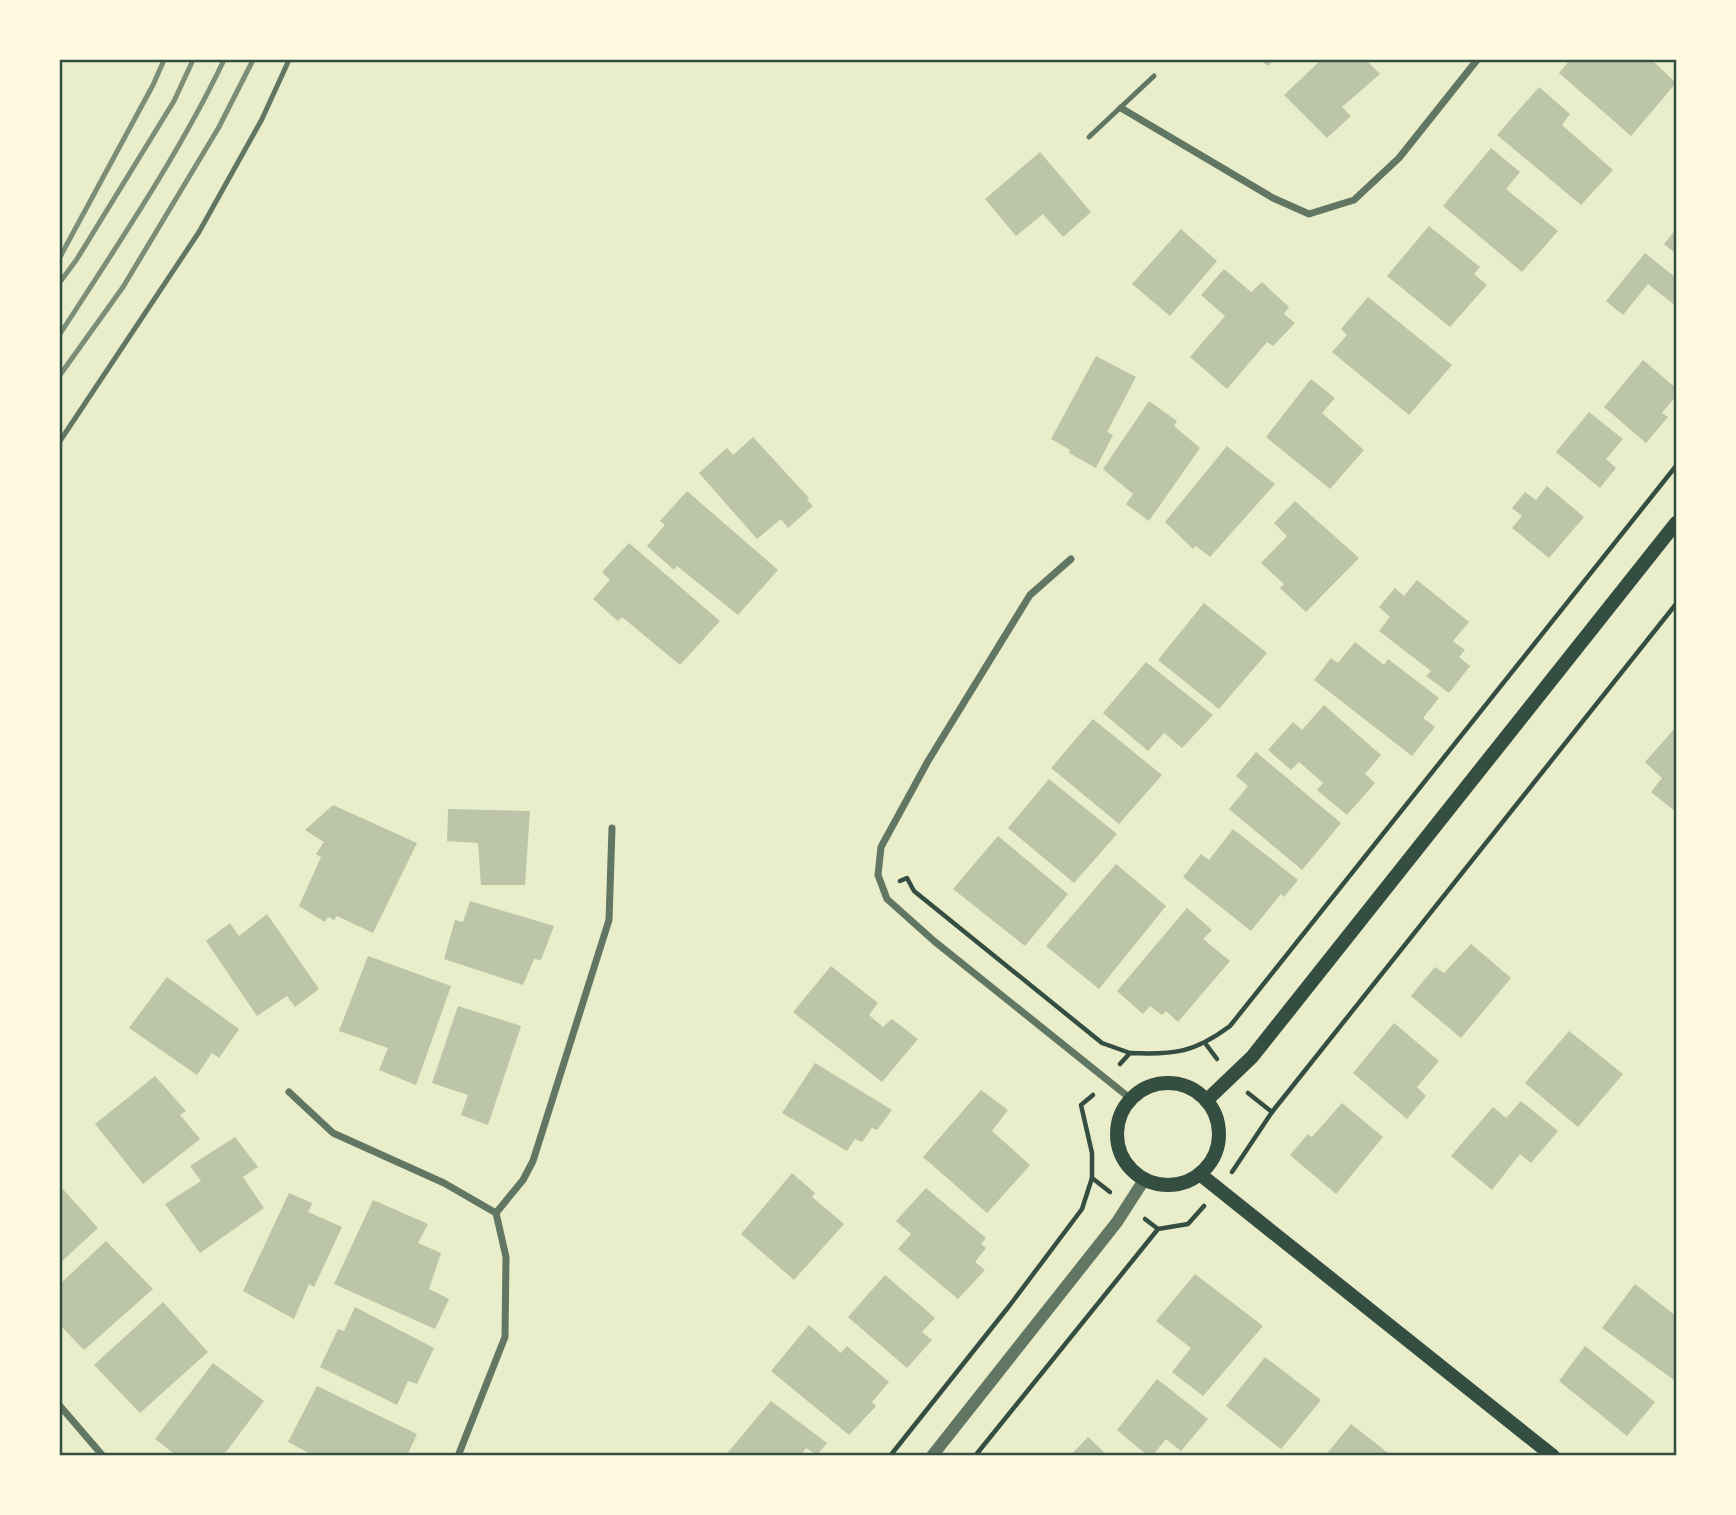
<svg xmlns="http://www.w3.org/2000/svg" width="1736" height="1515" viewBox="0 0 1736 1515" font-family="'Playfair Display',serif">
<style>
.building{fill:#bcc5a7}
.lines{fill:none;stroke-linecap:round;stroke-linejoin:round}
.path{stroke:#344e41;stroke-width:4.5}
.service{stroke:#617663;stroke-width:5}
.minor{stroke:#617663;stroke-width:7}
.tertiary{stroke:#617663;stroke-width:12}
.secondary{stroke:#344e41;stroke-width:14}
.rail{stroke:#7c8e77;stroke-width:5}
.neatline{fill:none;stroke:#344e41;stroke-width:2.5}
</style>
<rect width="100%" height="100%" fill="#e9edc9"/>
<g class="building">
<path d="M1260 60H1274L1268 66Z"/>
<path d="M1321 60H1366L1380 74 1342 107 1351 116 1327 138 1284 95Z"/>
<path d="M1570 60H1652L1676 83 1631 136 1559 73Z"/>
<path d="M1539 87 1570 114 1562 125 1613 170 1581 205 1497 135Z"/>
<path d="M1491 148 1520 172 1506 189 1558 231 1522 272 1443 206Z"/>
<path d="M1040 152 1091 212 1063 237 1043 214 1016 236 985 199Z"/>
<path d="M1429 226 1480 267 1474 274 1487 285 1450 327 1387 276Z"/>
<path d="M1181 229 1217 261 1170 316 1132 284Z"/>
<path d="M1676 229V254L1664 244Z"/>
<path d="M1645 253 1676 278V306L1648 284 1623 315 1606 301Z"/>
<path d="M1224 269 1251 292 1262 282 1289 307 1284 314 1295 323 1273 346 1267 342 1227 389 1190 357 1225 316 1201 295Z"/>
<path d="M1368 297 1452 365 1409 415 1332 352 1347 335 1341 329Z"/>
<path d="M1096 356 1136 377 1107 432 1113 435 1096 468 1069 453 1070 450 1051 439Z"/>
<path d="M1643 360 1676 388V396L1662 413 1668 417 1646 443 1604 407Z"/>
<path d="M1311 379 1335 398 1322 413 1364 450 1330 489 1266 437Z"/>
<path d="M1149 401 1177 421 1174 426 1200 448 1149 521 1126 504 1133 494 1103 469Z"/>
<path d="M1589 412 1623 439 1606 459 1616 468 1600 488 1556 452Z"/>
<path d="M753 437 809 498 807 500 813 506 788 528 781 519 757 539 699 473 727 448 733 455Z"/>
<path d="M1227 446 1275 484 1210 557 1196 546 1193 549 1165 522Z"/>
<path d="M1547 486 1584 517 1549 558 1512 528 1522 516 1512 508 1525 492 1536 500Z"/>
<path d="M687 491 778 570 738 615 677 566 674 570 647 546 665 525 660 521Z"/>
<path d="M1295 501 1359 558 1306 612 1280 588 1284 584 1261 563 1287 536 1274 523Z"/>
<path d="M629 543 720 621 680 665 622 617 618 621 593 599 610 580 602 572Z"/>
<path d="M1417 580 1469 622 1453 641 1465 650 1459 657 1470 666 1449 693 1426 676 1431 671 1379 631 1390 617 1379 607 1395 588 1404 596Z"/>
<path d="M1204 603 1267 653 1219 709 1158 660Z"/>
<path d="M1355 642 1384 665 1388 659 1439 698 1423 718 1435 727 1412 756 1314 680 1331 658 1338 663Z"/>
<path d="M1146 662 1213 715 1182 748 1164 733 1148 751 1103 713Z"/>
<path d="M1324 705 1381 755 1365 774 1375 783 1347 815 1317 790 1323 783 1299 762 1291 770 1268 750 1293 722 1302 730Z"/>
<path d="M1093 719 1162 775 1119 824 1051 768Z"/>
<path d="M1676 727V812L1651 792 1662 778 1645 762Z"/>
<path d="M1256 752 1341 823 1302 870 1229 809 1248 786 1236 776Z"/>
<path d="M1049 779 1117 834 1074 883 1008 828Z"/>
<path d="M333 805 417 843 373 933 337 916 334 920 328 917 325 922 299 906 321 857 316 854 324 842 305 830Z"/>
<path d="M448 809 530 811 525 885H481L478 843 447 841Z"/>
<path d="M1233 829 1298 880 1284 897 1281 894 1251 931 1183 877 1201 854 1209 860Z"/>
<path d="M998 836 1068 894 1025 946 953 889Z"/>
<path d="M1116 864 1166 906 1099 989 1046 946Z"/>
<path d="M470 901 554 926 541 960 534 959 523 985 444 959 455 920 463 922Z"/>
<path d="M1187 908 1212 930 1203 939 1230 961 1178 1022 1166 1011 1162 1015 1150 1006 1143 1014 1117 991Z"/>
<path d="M267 914 319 989 295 1007 287 996 257 1016 206 941 230 923 239 936Z"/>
<path d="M1471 944 1511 978 1461 1038 1411 996 1435 967 1444 973Z"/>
<path d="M368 956 451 986 416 1085 379 1070 388 1048 339 1031Z"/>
<path d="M831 966 878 1003 869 1015 883 1027 892 1019 918 1039 882 1082 793 1012Z"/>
<path d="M167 977 239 1029 219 1058 212 1053 197 1075 129 1028Z"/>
<path d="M458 1006 521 1026 488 1125 461 1115 468 1095 432 1083Z"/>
<path d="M1394 1023 1439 1061 1417 1087 1426 1096 1407 1119 1353 1073Z"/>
<path d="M1569 1031 1623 1074 1578 1127 1525 1083Z"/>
<path d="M815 1063 892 1110 877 1130 872 1128 862 1142 855 1139 847 1151 782 1113Z"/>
<path d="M155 1076 186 1111 180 1115 200 1139 143 1184 95 1124Z"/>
<path d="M981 1090 1008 1110 992 1131 1030 1165 987 1213 923 1157Z"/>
<path d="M1521 1101 1558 1131 1531 1163 1520 1154 1492 1190 1451 1156 1493 1107 1506 1118Z"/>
<path d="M1342 1103 1383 1137 1336 1194 1290 1155 1308 1134 1312 1137Z"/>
<path d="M235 1137 258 1167 243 1177 264 1208 200 1253 165 1204 201 1181 190 1166Z"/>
<path d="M792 1173 815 1193 812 1197 844 1224 794 1280 741 1234Z"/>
<path d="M60 1186 98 1228 60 1263Z"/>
<path d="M926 1188 986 1238 981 1244 986 1248 975 1262 985 1270 958 1299 898 1249 911 1234 896 1221Z"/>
<path d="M289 1193 312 1203 308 1212 342 1227 314 1287 309 1284 294 1319 243 1291Z"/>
<path d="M373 1200 428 1224 418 1243 441 1253 429 1289 449 1299 435 1329 334 1284Z"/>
<path d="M106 1241 153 1289 84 1350 60 1325V1284Z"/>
<path d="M1195 1274 1263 1326 1203 1396 1172 1372 1191 1348 1156 1321Z"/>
<path d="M885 1275 935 1318 922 1332 932 1340 907 1368 848 1317Z"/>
<path d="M1635 1284 1676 1316V1376L1674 1380 1602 1328Z"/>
<path d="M163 1302 208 1352 140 1413 94 1365Z"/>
<path d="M355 1307 434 1348 417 1384 408 1381 397 1405 320 1367 338 1329 344 1331Z"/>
<path d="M809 1325 841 1353 847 1346 889 1382 872 1402 876 1406 849 1435 771 1371Z"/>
<path d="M1585 1346 1655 1402 1627 1436 1559 1381Z"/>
<path d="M1265 1357 1321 1400 1281 1449 1226 1406Z"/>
<path d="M213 1363 264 1401 223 1456H177L155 1439Z"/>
<path d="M1157 1379 1208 1419 1181 1451 1166 1439 1152 1456H1148L1117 1430Z"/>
<path d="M317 1386 417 1434 407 1456H315L288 1442Z"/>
<path d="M771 1401 827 1443 817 1455 806 1448 800 1456H725Z"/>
<path d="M1351 1424 1392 1456H1325Z"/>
<path d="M1088 1437 1108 1456H1070Z"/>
</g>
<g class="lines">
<g class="path">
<path d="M900 881 907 878 914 891 1102 1043 1130 1053"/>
<path d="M1205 1043 1217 1059"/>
<path d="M1120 1064 1130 1053C1173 1055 1194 1053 1230 1026L1676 466"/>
<path d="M1248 1093 1272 1112"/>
<path d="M1093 1095 1081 1105 1092 1153V1178L1110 1192"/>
<path d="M1232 1172 1272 1112 1676 604"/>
<path d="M1145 1219 1158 1229"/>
<path d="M890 1456 1010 1305 1082 1209 1092 1178"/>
<path d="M975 1456 1158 1229 1188 1224 1204 1206"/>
</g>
<g class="service">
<path d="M1089 137 1154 76"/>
<path d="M60 441 199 232 262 119 289 60"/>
</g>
<g class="minor">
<path d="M1121 108 1273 198 1309 214 1354 200 1399 158 1477 60"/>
<path d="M1071 559 1030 595 928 761 881 847 878 875 887 899 934 941 1131 1099"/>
<path d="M289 1092 333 1133 444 1183 496 1213 506 1257 505 1337 458 1456"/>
<path d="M496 1213 523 1180 533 1161 609 920 612 828"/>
<path d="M60 1406 103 1456"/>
</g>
<path class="tertiary" d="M932 1456 1117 1222 1144 1180"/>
<g class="secondary">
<circle cx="1168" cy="1134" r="51"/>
<path d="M1207 1100 1252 1057 1676 523"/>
<path d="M1201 1175 1553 1456"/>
</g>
<g class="rail">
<path d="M60 257 153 85 164 60"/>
<path d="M60 282 77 259 174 101 193 60"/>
<path d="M60 334C118 244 178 156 224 60"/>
<path d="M60 375 123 287 219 127 253 60"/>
</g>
</g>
<rect width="1736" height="1515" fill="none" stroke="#fefae0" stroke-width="122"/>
<rect x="61" y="61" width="1614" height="1393" class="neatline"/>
</svg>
